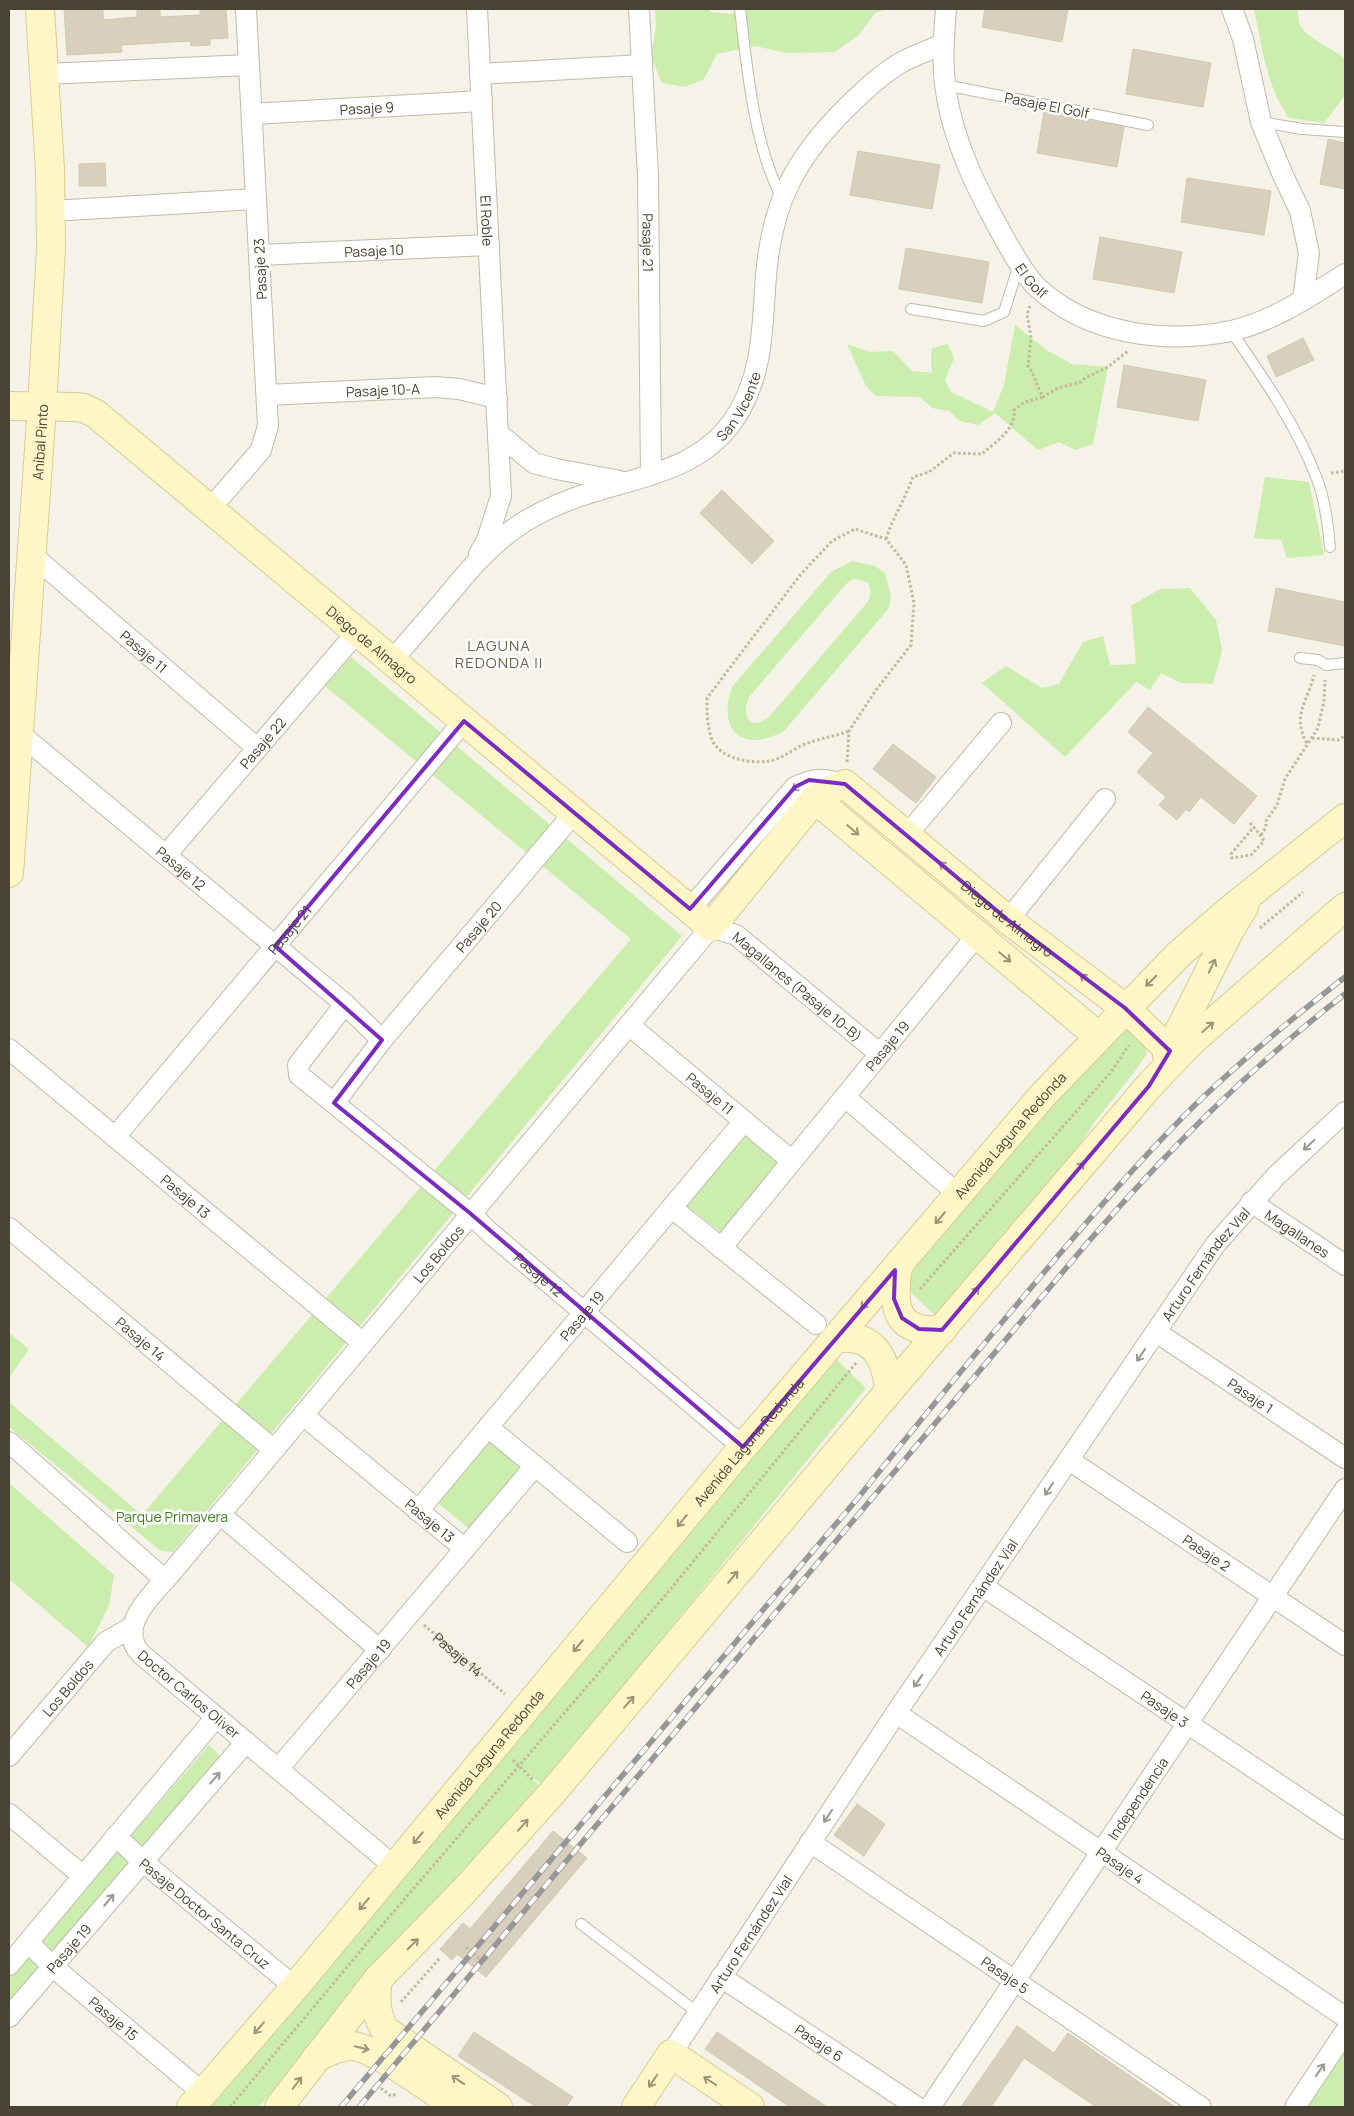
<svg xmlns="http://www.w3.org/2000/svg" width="1354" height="2116" viewBox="0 0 1354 2116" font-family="Manrope,sans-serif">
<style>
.green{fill:#cbedad;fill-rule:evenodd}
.building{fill:#d8cfbc;stroke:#d3c8ae}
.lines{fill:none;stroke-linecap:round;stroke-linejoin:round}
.lane-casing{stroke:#c1bba9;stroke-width:12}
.street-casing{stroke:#c1bba9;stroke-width:22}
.secondary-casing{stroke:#d9cc93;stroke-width:30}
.path{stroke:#c4b899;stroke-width:3;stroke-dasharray:2.5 2.5;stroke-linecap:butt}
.lane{stroke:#fff;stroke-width:10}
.street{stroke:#fff;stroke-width:20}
.secondary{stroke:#fff6c7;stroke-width:28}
.rail-casing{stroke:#979797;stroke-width:5.5}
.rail{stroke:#fff;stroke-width:4;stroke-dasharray:11;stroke-linecap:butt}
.oneway{stroke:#9b9890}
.oneway2{stroke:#9b9477}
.marked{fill:none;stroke:#7b2cbf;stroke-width:4;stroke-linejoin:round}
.labels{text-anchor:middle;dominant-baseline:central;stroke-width:5;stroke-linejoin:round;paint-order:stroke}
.street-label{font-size:14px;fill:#494335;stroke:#fff}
.park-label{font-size:14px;fill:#3f8023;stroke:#fff}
.neighbourhood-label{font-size:15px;letter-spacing:1px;fill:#6d624c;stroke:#fff}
</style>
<rect width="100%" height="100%" fill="#f5f2e7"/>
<g class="green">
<path d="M655 9H710V12L730 14 746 9H886L875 13 859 35 835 52 786 53 755 46 717 54 704 79 685 87 662 83 651 57 656 26Z"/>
<path d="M1254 9H1298C1298 13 1298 21 1300 25 1306 38 1334 49 1345 59V95L1324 123 1289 118C1266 86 1262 46 1254 9Z"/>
<path d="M1015 325 1048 351 1072 364 1108 367 1093 444 1076 450 1059 442 1038 450 995 413 978 425 960 421 949 411 932 408 920 397 876 396 866 386 847 344 870 352 893 351 912 371 932 373 931 360 932 348 948 344 954 358 945 380 951 392 993 412 1004 385Z"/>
<path d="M1265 477 1309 482 1324 555 1287 558 1281 540 1254 538Z"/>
<path d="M852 561 875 566 885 573 891 597 889 608 784 731C742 754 717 730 732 687L831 572ZM853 579 861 580 868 583C872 592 871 596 866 604L769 717C750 732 741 716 749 697L846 584Z"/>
<path d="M1190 588 1216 620 1222 650 1213 684 1181 683 1161 673 1150 690 1136 682 1065 757 982 683 1006 666 1042 688 1059 684 1083 642 1103 636 1110 665 1136 664 1131 606 1160 589Z"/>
<path d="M351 657 682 936 173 1552 161 1551 9 1427V1402L142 1515 631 939 325 686Z"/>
<path d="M1129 1022 1148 1040 1146 1055 1138 1067 1094 1123 1069 1160 946 1326 898 1280 1084 1063Z"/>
<path d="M745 1130 779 1160 721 1232 684 1204Z"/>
<path d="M9 1333 29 1349 9 1378Z"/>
<path d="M834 1357 866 1388 543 1785 514 1764 542 1787 466 1873 414 1921 259 2107H211Z"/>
<path d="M495 1433 532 1464 474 1533 438 1503Z"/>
<path d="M9 1483 114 1575 109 1606 88 1647 9 1579Z"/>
<path d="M209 1745 221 1757 9 2006V1978Z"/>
<path d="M1345 2050V2107H1307Z"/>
</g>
<g class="building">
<path d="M64 9H103V20L137 17V9H160V17L200 15V9H226L228 38 210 39V45L191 46 190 41 121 45 122 52 67 55Z"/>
<path d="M985 9H1068L1062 42 982 27Z"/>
<path d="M1133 49 1211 63 1203 107 1126 94Z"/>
<path d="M1044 112 1124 127 1117 167 1037 153Z"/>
<path d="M1328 139 1345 143V189L1320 184Z"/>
<path d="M858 151 940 165 932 209 850 195Z"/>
<path d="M105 163 106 186H79V164Z"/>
<path d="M1187 178 1271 191 1264 235 1181 222Z"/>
<path d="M1100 237 1182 252 1174 293 1093 279Z"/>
<path d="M906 248 989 262 982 303 899 289Z"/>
<path d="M1303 338 1314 360 1276 377 1267 356Z"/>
<path d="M1124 365 1206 380 1198 421 1117 407Z"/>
<path d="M722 490 774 541 752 564 700 513Z"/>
<path d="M1276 588 1345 602V646L1268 631Z"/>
<path d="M1148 707 1257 796 1234 824 1201 797 1189 812 1186 809 1177 820 1159 805 1166 797 1137 772 1153 753 1128 732Z"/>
<path d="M893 744 936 777 916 803 873 769Z"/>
<path d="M857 1804 885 1824 864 1856 834 1835Z"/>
<path d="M553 1831 587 1858 486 1977 457 1954 452 1960 440 1949 463 1923 470 1929Z"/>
<path d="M1017 2026 1054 2053 1068 2033 1175 2107H1096L1024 2058 991 2107H961Z"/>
<path d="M474 2032 573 2097 566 2107H536L458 2056Z"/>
<path d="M717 2032 827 2107H790L705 2049Z"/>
</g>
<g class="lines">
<g class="lane-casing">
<g id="lane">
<path d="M740 9C747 68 754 146 782 198"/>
<path d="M945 85 1148 125"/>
<path d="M1261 122 1302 129 1345 132"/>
<path d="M911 309 984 321 1004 312 1019 264"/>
<path d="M1231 331C1263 377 1297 426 1317 479 1325 500 1328 524 1330 547"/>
<path d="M1300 658 1318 660 1326 665 1345 663"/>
<path d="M581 1924 698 2013"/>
</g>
</g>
<g class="street-casing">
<g id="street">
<path id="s2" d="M477 9 501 496 487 540 479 554"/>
<path id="s3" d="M639 9 648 176 651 475"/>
<path id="s4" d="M946 9C944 34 942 59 945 84 950 129 969 173 990 212 1001 232 1022 274 1038 288 1089 335 1166 344 1231 331 1272 322 1310 296 1345 274"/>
<path d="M1232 9 1243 39 1261 122 1282 173 1300 211 1309 253 1303 300"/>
<path d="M45 74 249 65"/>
<path d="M480 74 642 65"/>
<path id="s5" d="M252 114 482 101"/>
<path d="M51 211 256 199"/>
<path id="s6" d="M259 255 489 245"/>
<path id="s7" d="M267 395 435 387 459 389 497 398"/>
<path d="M499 434 534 463 556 469 620 481"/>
<path d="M210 509 261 450 268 426 246 9"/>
<path id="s8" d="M31 554 257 748"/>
<path id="s9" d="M392 661C411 638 431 616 450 593 472 566 494 541 524 522 545 509 569 499 593 492 644 476 700 468 733 421 764 376 762 327 766 276 772 202 795 159 847 107 864 91 881 74 902 62 915 55 930 50 943 44"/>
<path id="s10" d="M19 733 345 1004"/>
<path d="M907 835 1001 723"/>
<path id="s11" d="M166 855 357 632"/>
<path d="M690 909 795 787C814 777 823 779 845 784"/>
<path d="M1008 920 1105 799"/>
<path id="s12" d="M629 1025 792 1161"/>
<path id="s13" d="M382 1040 574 813"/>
<path id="s14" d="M9 1049 363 1343"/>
<path d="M845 1097 959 1195"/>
<path id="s15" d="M334 1103 382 1040 345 1004 298 1065 299 1075 471 1214 488 1231 743 1447"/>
<path id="s16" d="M115 1137 464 721"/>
<path id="s17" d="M1251 1202 1345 1265"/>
<path d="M672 1208 816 1324"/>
<path id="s18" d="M9 1228 274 1450"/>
<path id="s19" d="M721 1248 978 934"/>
<path id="s20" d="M1156 1332 1345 1458"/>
<path id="s21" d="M303 1415 465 1549"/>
<path d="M488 1427 627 1542"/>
<path d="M9 1442 165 1580"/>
<path id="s22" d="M1069 1460 1345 1645"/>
<path id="s23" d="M418 1511 744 1121"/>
<path d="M220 1514 380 1650"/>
<path id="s24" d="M984 1587 1345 1829"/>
<path id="s25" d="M896 1713 1345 2017"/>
<path id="s26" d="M9 1756 106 1642 132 1627"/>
<path id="s27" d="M278 1769 535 1466"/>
<path d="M9 1814 83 1876"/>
<path id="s28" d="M116 1836 142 1861 295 1987"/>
<path id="s29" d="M810 1842 1201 2107"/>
<path id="s30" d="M395 1867 141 1654C115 1627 153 1594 171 1573L711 927 736 935 880 1054"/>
<path id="s31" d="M28 1942 52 1966 203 2093"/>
<path d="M9 1965 216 1717"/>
<path id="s32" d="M721 1977 917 2107"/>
<path id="s33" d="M9 2017 246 1742"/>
<path id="s34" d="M671 2054 896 1713 1215 1245 1276 1176 1345 1112"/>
<path id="s35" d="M930 2107 1345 1489"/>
<path d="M1295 2107 1345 2032"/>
</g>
</g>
<g class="secondary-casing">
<g id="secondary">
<path id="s36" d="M9 406 75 407 84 408 96 414 711 927 815 799 827 791 845 784 1008 920 1125 1008 1170 1051"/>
<path d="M815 799 1098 1036"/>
<path id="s37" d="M9 873 42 407 51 248 50 170 40 9"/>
<path d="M1167 1055 1230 930 1244 907"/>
<path d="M898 1267C892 1305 894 1334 942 1330"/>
<path d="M835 1339C873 1332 886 1357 889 1391"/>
<path d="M378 1979C375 1997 375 2014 385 2030L498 2107"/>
<path d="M316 2058C327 2052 339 2046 352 2046 375 2047 435 2093 457 2107"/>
<path id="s38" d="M191 2107 295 1987 743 1447 1043 1095 1178 955 1226 913 1345 818"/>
<path d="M279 2107 378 1979 465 1890 552 1793 889 1391 1149 1086 1192 1041 1345 907"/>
<path d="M636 2107 671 2054 750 2107"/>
</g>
</g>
<g class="path">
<path d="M1030 306 1027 314 1031 337 1028 366C1035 376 1037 387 1043 397L1058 388 1081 382 1085 378 1108 367 1128 351"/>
<path d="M1331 473 1345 471"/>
<path d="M886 539C893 517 905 499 913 477L929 472 954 453 982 454C995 442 1017 429 1014 410L1025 402 1043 397"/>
<path d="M1312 738 1338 740 1345 736"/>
<path d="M1307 743C1291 716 1308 701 1314 675"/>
<path d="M847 762 849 731 876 690 911 645 914 603 906 565 886 539 855 529 832 541 801 574 707 698C707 712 707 726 712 740 721 760 755 765 774 760 787 756 797 746 808 743 822 738 836 736 849 731"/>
<path d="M1250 823C1255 829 1260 834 1264 841L1251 855 1232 858 1231 854 1254 827"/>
<path d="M1261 835 1266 827V821L1277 805 1285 779 1318 728 1324 701 1325 680"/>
<path d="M1260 928 1303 892"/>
<path d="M920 1289 1111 1072 1129 1045"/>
<path id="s1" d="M424 1625 505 1694"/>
<path d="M513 1760 533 1780"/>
<path d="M466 1947 484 1963"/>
<path d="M401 2002 440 1958"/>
<path d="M377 2085 391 2096 397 2094"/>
<path d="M230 2107 378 1930 669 1591 856 1363"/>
</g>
<use href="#lane" class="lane"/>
<use href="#street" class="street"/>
<use href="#secondary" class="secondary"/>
<g class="rail-casing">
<g id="rail">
<path d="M341 2107 858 1498C909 1434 961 1371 1014 1308 1073 1238 1132 1167 1198 1102 1245 1057 1294 1017 1345 977"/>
<path d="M359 2107 1083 1248C1165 1153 1246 1071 1345 994"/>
</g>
</g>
<use href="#rail" class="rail"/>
</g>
<defs><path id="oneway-shaft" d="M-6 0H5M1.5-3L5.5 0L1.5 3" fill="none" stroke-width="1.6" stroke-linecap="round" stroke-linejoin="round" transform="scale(1.25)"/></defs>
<g class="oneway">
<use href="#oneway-shaft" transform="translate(798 786) rotate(146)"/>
<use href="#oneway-shaft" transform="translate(1309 1145) rotate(137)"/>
<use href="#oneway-shaft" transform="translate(1141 1355) rotate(124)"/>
<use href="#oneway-shaft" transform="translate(1049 1489) rotate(124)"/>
<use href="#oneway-shaft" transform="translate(918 1681) rotate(125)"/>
<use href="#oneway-shaft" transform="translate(215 1778) rotate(-49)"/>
<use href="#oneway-shaft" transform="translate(828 1816) rotate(124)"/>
<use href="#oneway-shaft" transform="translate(109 1900) rotate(-50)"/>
<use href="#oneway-shaft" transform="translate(1320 2070) rotate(-56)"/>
</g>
<g class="oneway2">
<use href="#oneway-shaft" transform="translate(853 830) rotate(40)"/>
<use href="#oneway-shaft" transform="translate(945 867) rotate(-140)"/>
<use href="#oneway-shaft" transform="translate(1005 957) rotate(40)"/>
<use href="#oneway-shaft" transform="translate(1212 966) rotate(-64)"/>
<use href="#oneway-shaft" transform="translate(1086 979) rotate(-143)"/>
<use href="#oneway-shaft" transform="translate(1151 981) rotate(135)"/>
<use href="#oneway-shaft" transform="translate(1208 1027) rotate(-42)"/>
<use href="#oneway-shaft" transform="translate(1079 1168) rotate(-50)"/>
<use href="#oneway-shaft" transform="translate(940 1218) rotate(130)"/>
<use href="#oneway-shaft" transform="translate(974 1293) rotate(-50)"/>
<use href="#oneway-shaft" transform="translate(866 1303) rotate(131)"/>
<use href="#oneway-shaft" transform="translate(682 1521) rotate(129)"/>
<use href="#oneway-shaft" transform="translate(733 1577) rotate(-50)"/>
<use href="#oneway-shaft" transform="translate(578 1646) rotate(130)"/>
<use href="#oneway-shaft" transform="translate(629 1702) rotate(-49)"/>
<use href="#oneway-shaft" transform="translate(523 1825) rotate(-49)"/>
<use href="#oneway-shaft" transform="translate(418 1838) rotate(130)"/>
<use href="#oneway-shaft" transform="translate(364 1904) rotate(130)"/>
<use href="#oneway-shaft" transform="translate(413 1944) rotate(-45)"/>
<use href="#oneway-shaft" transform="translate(259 2028) rotate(131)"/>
<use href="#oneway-shaft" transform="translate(362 2048) rotate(14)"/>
<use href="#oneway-shaft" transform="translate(458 2080) rotate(-146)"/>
<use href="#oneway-shaft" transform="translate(653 2081) rotate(124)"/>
<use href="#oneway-shaft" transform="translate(710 2081) rotate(-146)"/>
<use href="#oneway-shaft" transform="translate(297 2083) rotate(-53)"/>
</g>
<path class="marked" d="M464 721 690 909 795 787 809 780 845 784 1008 920 1125 1008 1170 1051 1149 1086 942 1330 919 1329 902 1318 894 1299 895 1270 743 1447 471 1214 334 1103 382 1040 275 946Z"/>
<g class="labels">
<g class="street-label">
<text transform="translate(1047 105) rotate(11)">Pasaje El Golf</text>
<text stroke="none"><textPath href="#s5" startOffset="115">Pasaje 9</textPath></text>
<text stroke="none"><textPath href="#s2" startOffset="212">El Roble</textPath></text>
<text stroke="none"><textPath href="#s3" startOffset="234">Pasaje 21</textPath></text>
<text stroke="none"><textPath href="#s6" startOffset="115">Pasaje 10</textPath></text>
<text transform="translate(260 269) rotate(-93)">Pasaje 23</text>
<text stroke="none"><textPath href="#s4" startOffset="292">El Golf</textPath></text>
<text stroke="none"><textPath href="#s7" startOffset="116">Pasaje 10-A</textPath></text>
<text stroke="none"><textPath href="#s9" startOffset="444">San Vicente</textPath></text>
<text stroke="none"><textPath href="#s37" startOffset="432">Aníbal Pinto</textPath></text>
<text stroke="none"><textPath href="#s36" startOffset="448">Diego de Almagro</textPath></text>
<text stroke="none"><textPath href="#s8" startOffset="149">Pasaje 11</textPath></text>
<text stroke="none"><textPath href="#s11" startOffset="148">Pasaje 22</textPath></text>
<text stroke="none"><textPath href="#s10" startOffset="211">Pasaje 12</textPath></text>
<text stroke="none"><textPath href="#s36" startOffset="1299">Diego de Almagro</textPath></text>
<text stroke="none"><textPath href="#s13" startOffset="149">Pasaje 20</textPath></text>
<text stroke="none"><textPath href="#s16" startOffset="271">Pasaje 21</textPath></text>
<text stroke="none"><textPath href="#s30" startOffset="1376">Magallanes (Pasaje 10-B)</textPath></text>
<text stroke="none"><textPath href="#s19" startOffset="262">Pasaje 19</textPath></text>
<text stroke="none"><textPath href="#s12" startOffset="106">Pasaje 11</textPath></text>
<text stroke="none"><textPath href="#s38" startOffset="1271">Avenida Laguna Redonda</textPath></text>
<text stroke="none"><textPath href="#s14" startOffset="230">Pasaje 13</textPath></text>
<text stroke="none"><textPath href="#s17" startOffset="56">Magallanes</textPath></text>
<text stroke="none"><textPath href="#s30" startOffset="844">Los Boldos</textPath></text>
<text stroke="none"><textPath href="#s34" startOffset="954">Arturo Fernández Vial</textPath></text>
<text stroke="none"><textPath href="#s15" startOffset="530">Pasaje 12</textPath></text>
<text stroke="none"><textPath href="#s23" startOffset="255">Pasaje 19</textPath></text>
<text stroke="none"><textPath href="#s18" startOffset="172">Pasaje 14</textPath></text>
<text stroke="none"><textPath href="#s20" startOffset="114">Pasaje 1</textPath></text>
<text stroke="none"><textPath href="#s38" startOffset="868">Avenida Laguna Redonda</textPath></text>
<text stroke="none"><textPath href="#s21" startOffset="165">Pasaje 13</textPath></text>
<text stroke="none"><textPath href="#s22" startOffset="166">Pasaje 2</textPath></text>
<text stroke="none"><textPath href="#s34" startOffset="549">Arturo Fernández Vial</textPath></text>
<text stroke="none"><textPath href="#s1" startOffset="45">Pasaje 14</textPath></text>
<text stroke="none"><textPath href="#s27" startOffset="139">Pasaje 19</textPath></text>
<text stroke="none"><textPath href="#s26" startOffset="90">Los Boldos</textPath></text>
<text transform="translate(189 1694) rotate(40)">Doctor Carlos Oliver</text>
<text stroke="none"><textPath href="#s24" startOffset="218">Pasaje 3</textPath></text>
<text stroke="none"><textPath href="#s38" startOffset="462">Avenida Laguna Redonda</textPath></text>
<text stroke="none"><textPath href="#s35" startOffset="372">Independencia</textPath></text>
<text stroke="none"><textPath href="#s25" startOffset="271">Pasaje 4</textPath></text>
<text stroke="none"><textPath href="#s28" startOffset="118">Pasaje Doctor Santa Cruz</textPath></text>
<text stroke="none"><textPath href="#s34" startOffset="144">Arturo Fernández Vial</textPath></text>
<text stroke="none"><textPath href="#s33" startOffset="91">Pasaje 19</textPath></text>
<text stroke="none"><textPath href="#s29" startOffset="236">Pasaje 5</textPath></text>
<text stroke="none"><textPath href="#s31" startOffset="115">Pasaje 15</textPath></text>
<text stroke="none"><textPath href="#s32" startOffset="118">Pasaje 6</textPath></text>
</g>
<g class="park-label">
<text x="172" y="1516">Parque Primavera</text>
</g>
<g class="neighbourhood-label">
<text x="499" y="645">LAGUNA<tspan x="499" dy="17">REDONDA II</tspan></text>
</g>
</g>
<rect width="1354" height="2116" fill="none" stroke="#494335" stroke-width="20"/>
</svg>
